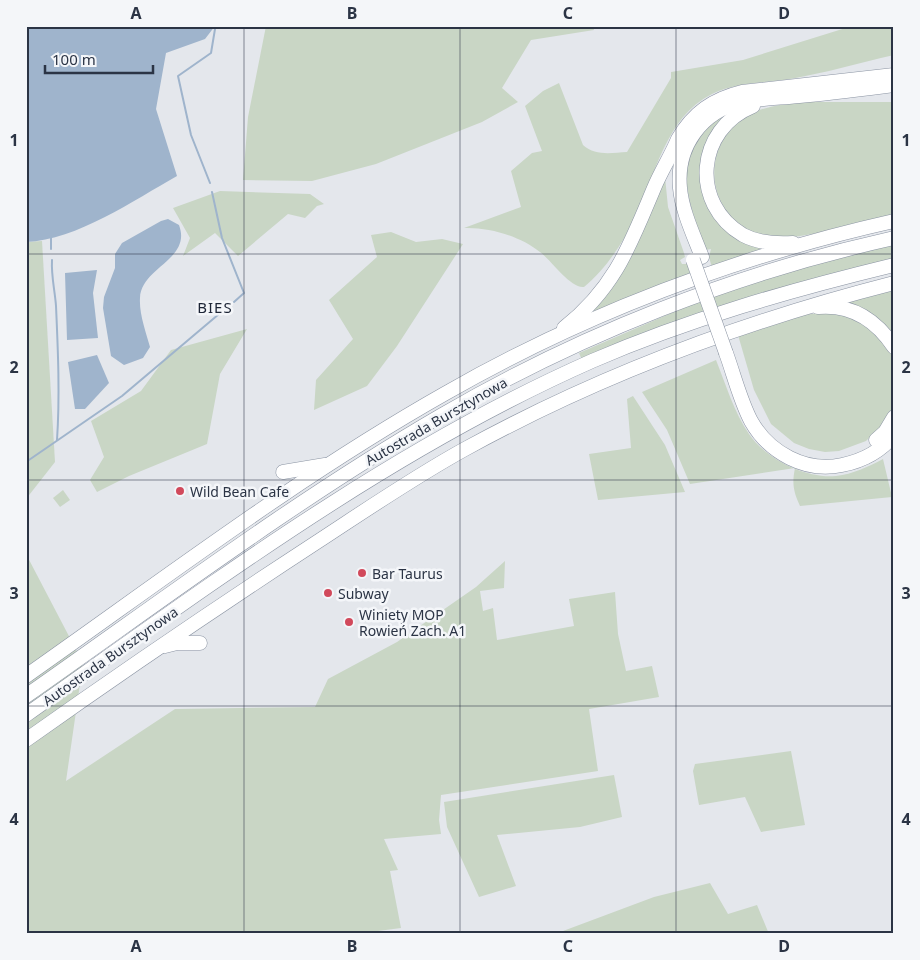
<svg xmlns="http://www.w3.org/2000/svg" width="920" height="960" viewBox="0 0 920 960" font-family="'Noto Sans',sans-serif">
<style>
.green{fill:#c9d6c5}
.water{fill:#9fb4cc}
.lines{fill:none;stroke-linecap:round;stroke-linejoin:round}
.stream{stroke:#9fb4cc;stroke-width:2}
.motorway-casing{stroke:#8b94a3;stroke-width:15}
.motorway{stroke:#fff;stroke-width:14}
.motorway-bridge-casing{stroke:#8b94a3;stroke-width:15;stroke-linecap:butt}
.motorway-bridge{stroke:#fff;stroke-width:14}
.grid{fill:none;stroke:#2b3445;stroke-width:1;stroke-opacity:0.55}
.poi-dot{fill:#d1495b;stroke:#f4f6f9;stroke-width:2}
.labels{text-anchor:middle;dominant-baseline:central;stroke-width:5;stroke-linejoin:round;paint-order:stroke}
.street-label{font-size:14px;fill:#2b3445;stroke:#f4f6f9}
.poi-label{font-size:14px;fill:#2b3445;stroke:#f4f6f9;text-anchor:start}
.neighbourhood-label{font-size:15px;letter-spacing:1px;fill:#1d2536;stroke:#f4f6f9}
.neatline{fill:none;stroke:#2b3445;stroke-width:2}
.grid-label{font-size:16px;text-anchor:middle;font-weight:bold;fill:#2b3445}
</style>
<rect width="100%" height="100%" fill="#e4e7ec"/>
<g class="green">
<path d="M266 26H593L594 30 531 40 502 88 518 102 482 122 376 164 312 181 243 180 248 117Z"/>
<path d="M852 26H894V55C859 63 825 73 790 79 764 83 736 82 712 94 665 117 655 177 634 220 622 244 605 270 584 287 571 289 551 260 540 252 520 236 489 227 464 228L521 207 511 171 532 153 542 151 525 106 543 91 559 83 583 145C595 156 611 153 627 152L671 78V72L743 60Z"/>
<path d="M801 102H894V215C861 222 798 242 767 237 722 229 701 178 723 140 726 135 729 128 734 124 754 108 776 105 801 102Z"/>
<path d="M734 111 706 143 701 162 703 193 711 212 770 249 712 268 709 257 711 249 706 250C685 195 665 141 734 111Z"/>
<path d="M665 177 668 207 684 253 685 257 680 260 682 264H688L691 275 590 314C628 275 643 226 665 177Z"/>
<path d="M220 191 310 194 324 204 317 206 305 218 288 214 238 256 215 233 183 256 190 238 173 208Z"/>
<path d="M391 232 416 242 442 239 463 244 397 346 367 386 314 410 316 380 353 339 329 300 377 257 371 235Z"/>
<path d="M42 241 55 462 26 499V242Z"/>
<path d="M894 243V261L582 360 579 353 699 301 798 267Z"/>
<path d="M894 289V334L842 302Z"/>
<path d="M833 312 862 321 887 346 894 360V405L886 421 866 441 839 451 825 452 809 449 794 443 771 424 754 390 738 335 798 315Z"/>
<path d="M247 329 220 374 207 444 129 476 97 492 90 480 104 457 91 421 141 391 171 350Z"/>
<path d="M716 360C726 385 734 412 749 434 766 459 806 479 836 476 853 474 868 467 883 459L892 497 800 506C793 491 792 483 795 468L690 484 667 430 642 392Z"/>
<path d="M633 396 665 445 685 492 598 500 589 454 631 448 627 399Z"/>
<path d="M63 490 70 500 60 507 53 498Z"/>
<path d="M26 554 83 663 66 781 175 709 315 707 328 679 397 642 476 587 505 561 504 588 480 591 483 611 493 608 497 640 574 626 569 599 615 592 618 634 626 671 652 666 659 697 589 709 598 771 441 795 439 820 441 834 384 839 398 870 390 871 401 928 355 934H26Z"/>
<path d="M791 751 805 825 761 832 745 797 699 805 693 771 695 764Z"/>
<path d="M614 775 622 817 580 827 497 835 516 886 479 897 447 827 444 802Z"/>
<path d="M710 883 728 914 757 905 769 934H555L654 897Z"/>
</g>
<g class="water">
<path d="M26 26H215L205 39 166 53 156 109 177 176C134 200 77 240 26 242Z"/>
<path d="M168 219 179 225C192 260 141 267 140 298 139 314 146 332 150 347L143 358 124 365 111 356 103 308 104 297 115 268V254L122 243 161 221Z"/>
<path d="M97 270 93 293 98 338 67 340 65 273Z"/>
<path d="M97 355 109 383 85 409H75L68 362Z"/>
</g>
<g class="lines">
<g class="stream">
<path d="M210 183 191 135 178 76 211 53 215 29"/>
<path d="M212 192 222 238 244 293 234 302"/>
<path d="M51 249V238"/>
<path d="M52 260C51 276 55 291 56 306 58 350 60 396 57 440"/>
<path d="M26 462 122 396 219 314"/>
</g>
<g class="motorway-casing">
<g id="motorway">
<path d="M753 106C696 129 690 204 743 235 758 243 776 244 793 243"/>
<path d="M702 257C694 236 682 211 680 188 676 147 701 111 743 102 761 98 781 98 799 96 831 93 862 89 894 85"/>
<path d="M818 307C851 304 876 320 894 347"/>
<path d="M564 328C615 288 630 245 654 188 661 171 671 156 678 139 693 113 713 99 742 92L894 75"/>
<path d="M726 353C734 375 740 400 751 421 769 453 806 473 842 465 862 461 881 451 894 435"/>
<path d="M876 440 885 432 894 417"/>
<path d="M283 472 325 465"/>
<path d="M165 646 177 643H200"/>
<path d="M26 676C164 579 299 476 446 393 584 314 738 256 894 221"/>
<path d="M26 696C163 600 297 499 442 415 581 334 736 273 894 238"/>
<path d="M26 715C207 587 388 451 592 361 689 319 791 290 894 265"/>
<path d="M26 740C122 672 219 606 317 542 366 510 414 477 465 449 600 375 745 321 894 283"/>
</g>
</g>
<use href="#motorway" class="motorway"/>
<g class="motorway-bridge-casing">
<path id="motorway-bridge" d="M693 260 726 353"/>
</g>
<use href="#motorway-bridge" class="motorway-bridge"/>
</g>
<path class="grid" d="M244 26V934M460 26V934M676 26V934M26 254H894M26 480H894M26 706H894"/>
<g class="poi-dot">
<circle cx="180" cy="491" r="5"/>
<circle cx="362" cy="573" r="5"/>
<circle cx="328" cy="593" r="5"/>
<circle cx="349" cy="622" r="5"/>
</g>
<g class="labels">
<g class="street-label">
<text transform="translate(436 421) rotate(-30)">Autostrada Bursztynowa</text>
<text transform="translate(110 656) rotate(-35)">Autostrada Bursztynowa</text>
</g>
<g class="poi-label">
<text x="190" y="491">Wild Bean Cafe</text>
<text x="372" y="573">Bar Taurus</text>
<text x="338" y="593">Subway</text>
<text x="359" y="614">Winiety MOP<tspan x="359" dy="16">Rowień Zach. A1</tspan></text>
</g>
<g class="neighbourhood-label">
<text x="215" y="307">BIES</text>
</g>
</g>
<rect width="920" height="960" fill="none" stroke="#f4f6f9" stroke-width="55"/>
<path d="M45 65v8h108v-8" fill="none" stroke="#2b3445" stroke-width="2.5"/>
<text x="52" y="65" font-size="15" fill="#2b3445" stroke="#f4f6f9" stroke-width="4" paint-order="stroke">100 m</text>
<rect x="28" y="28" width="864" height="904" class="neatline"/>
<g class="grid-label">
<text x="136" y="19">A</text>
<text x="352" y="19">B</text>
<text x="568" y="19">C</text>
<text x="784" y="19">D</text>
<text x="14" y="146">1</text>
<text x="906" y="146">1</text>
<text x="14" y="373">2</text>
<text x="906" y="373">2</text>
<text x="14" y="599">3</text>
<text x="906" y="599">3</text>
<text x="14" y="825">4</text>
<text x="906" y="825">4</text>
<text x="136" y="952">A</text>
<text x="352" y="952">B</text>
<text x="568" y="952">C</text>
<text x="784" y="952">D</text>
</g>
</svg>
